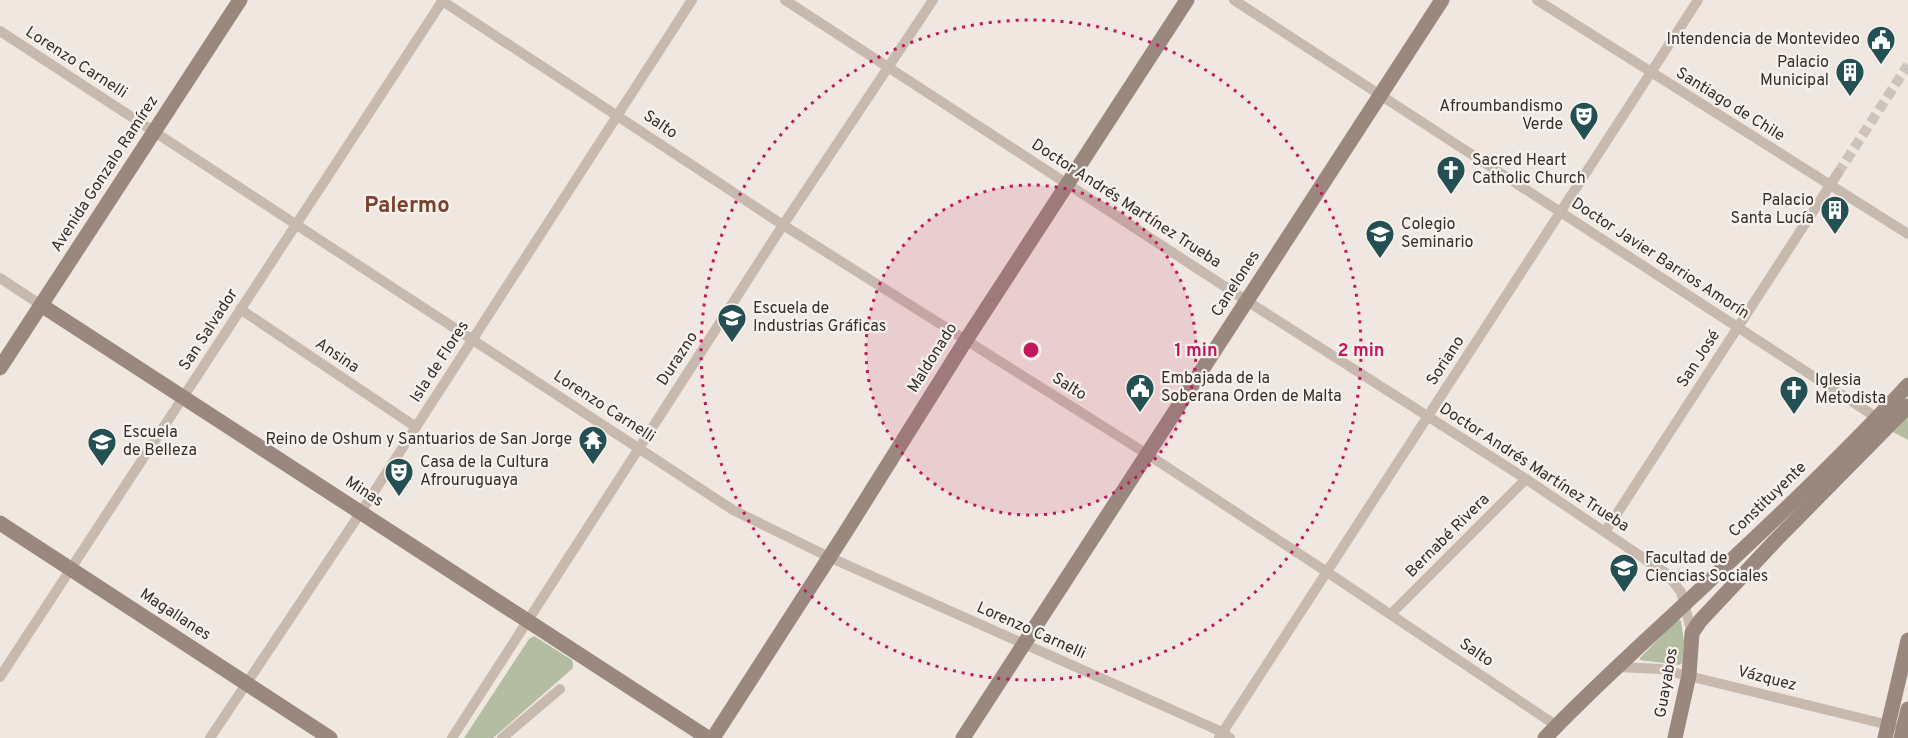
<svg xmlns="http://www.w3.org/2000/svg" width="1908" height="738" viewBox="0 0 1908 738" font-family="Overpass,sans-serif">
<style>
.green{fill:#b4bda1}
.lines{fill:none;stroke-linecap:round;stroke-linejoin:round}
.street-tunnel{stroke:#cbc3bc;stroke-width:10;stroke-dasharray:10 5;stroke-linecap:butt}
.street{stroke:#c7b9ad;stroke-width:10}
.secondary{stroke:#9a887f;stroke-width:15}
.ring{fill:none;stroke:#c2185b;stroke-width:3;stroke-dasharray:3 6}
.labels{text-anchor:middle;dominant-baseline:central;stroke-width:4.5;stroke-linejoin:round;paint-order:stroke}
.poi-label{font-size:16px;fill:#362e2b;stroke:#f8f2ec;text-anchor:start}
.street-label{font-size:16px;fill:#362e2b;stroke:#f8f2ec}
.district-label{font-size:22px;font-weight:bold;fill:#7b402e;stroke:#f8f2ec}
.centre{fill:#c2185b;stroke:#f8f2ec;stroke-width:3}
.ring-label{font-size:18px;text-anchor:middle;font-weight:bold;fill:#c2185b;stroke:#f8f2ec;stroke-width:4.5;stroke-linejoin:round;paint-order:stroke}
</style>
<rect width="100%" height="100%" fill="#f0e8e0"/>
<g class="green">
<path d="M1908 416V440L1893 432Z"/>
<path d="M1678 619 1681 621 1684 642 1682 663 1679 665 1640 660V658Z"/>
<path d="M534 636 572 660 573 664V668L493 738H464L529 639Z"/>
</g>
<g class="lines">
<path class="street-tunnel" d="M1838 173 1908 65"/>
<g class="street">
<path d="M441 0 783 225 1147 454 1327 572 1557 726"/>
<path d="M785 0 1247 301 1526 479 1667 574 1681 592 1692 633"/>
<path d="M1234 0 1882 421"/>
<path d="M1537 0 1908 234"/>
<path d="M0 31 733 510 829 557 1222 732 1230 738"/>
<path d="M0 278 41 305"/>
<path d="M240 309 416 427"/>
<path d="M1605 532 1838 173"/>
<path d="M1391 614 1526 479"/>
<path d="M1618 667 1660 669 1893 726"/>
<path d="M0 677 443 0"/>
<path d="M210 738 361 512 692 0"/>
<path d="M452 738 783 225 933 0"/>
<path d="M502 738 560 689"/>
<path d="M1219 738 1698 0"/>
</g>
<g class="secondary">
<path d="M41 305 708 738"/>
<path d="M0 368 240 0"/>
<path d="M0 523 330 738"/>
<path d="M713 738 845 533 966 340 1187 0"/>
<path d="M963 738 1442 0"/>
<path d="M1545 738C1586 695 1630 655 1673 615 1753 540 1834 465 1908 385"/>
<path d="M1675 738 1689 675 1692 633 1700 621 1775 541 1908 406"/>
<path d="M1885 738 1908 640"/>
<path d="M1901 738 1908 709"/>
</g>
</g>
<circle cx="1031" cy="350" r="165" fill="#c2185b" fill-opacity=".12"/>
<g class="ring">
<circle cx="1031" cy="350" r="165"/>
<circle cx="1031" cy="350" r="330"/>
</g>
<defs>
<g id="civic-pin" transform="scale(1.5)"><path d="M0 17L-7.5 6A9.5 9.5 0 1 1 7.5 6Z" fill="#255053" stroke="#f8f2ec"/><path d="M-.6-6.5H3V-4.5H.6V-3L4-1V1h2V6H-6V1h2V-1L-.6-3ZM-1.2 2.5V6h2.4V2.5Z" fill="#fff"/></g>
<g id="building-pin" transform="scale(1.5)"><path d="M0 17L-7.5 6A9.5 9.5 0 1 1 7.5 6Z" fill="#255053" stroke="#f8f2ec"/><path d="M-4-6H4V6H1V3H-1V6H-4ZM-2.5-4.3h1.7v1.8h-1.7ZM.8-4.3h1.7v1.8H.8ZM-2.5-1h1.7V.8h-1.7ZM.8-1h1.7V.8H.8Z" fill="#fff"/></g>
<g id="theatre-pin" transform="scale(1.5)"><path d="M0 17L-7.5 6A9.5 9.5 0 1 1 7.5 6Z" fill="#255053" stroke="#f8f2ec"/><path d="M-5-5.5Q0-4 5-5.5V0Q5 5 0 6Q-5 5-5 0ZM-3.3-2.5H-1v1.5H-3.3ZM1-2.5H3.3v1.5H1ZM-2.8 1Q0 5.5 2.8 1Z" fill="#fff"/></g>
<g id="church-pin" transform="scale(1.5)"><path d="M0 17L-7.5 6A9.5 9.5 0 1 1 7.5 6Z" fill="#255053" stroke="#f8f2ec"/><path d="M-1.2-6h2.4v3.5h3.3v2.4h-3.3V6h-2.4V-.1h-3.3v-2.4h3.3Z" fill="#fff"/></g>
<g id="school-pin" transform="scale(1.5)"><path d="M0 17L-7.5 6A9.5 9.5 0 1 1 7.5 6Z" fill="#255053" stroke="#f8f2ec"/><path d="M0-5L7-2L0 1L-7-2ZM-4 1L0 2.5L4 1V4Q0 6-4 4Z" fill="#fff"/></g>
<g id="temple-pin" transform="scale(1.5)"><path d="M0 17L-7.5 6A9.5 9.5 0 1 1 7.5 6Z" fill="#255053" stroke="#f8f2ec"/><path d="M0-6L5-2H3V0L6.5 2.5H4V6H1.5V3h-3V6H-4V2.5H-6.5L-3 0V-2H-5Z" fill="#fff"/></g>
<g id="university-pin" transform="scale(1.5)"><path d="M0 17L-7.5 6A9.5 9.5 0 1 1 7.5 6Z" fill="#255053" stroke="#f8f2ec"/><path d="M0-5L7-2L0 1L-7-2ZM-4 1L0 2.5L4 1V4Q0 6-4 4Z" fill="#fff"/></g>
</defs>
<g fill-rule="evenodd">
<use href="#civic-pin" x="1881" y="40"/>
<use href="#building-pin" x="1850" y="72"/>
<use href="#theatre-pin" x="1584" y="116"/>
<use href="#church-pin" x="1451" y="170"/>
<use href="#building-pin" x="1835" y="210"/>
<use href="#school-pin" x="1380" y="234"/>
<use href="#school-pin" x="732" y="318"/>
<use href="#civic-pin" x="1140" y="388"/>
<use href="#church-pin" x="1794" y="390"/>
<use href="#temple-pin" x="593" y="440"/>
<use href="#school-pin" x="102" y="442"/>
<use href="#theatre-pin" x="399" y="472"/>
<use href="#university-pin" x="1624" y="568"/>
</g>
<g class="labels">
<g class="poi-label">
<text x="1860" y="40" text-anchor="end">Intendencia de Montevideo</text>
<text x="1829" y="63" text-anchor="end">Palacio<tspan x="1829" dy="18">Municipal</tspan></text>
<text x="1563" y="107" text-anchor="end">Afroumbandismo<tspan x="1563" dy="18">Verde</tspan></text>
<text x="1472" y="161">Sacred Heart<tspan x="1472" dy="18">Catholic Church</tspan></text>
<text x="1814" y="201" text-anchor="end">Palacio<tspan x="1814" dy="18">Santa Lucía</tspan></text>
<text x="1401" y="225">Colegio<tspan x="1401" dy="18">Seminario</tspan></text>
<text x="753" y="309">Escuela de<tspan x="753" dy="18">Industrias Gráficas</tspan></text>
<text x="1161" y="379">Embajada de la<tspan x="1161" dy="18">Soberana Orden de Malta</tspan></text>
<text x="1815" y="381">Iglesia<tspan x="1815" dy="18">Metodista</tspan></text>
<text x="123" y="433">Escuela<tspan x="123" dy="18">de Belleza</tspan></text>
<text x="572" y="440" text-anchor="end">Reino de Oshum y Santuarios de San Jorge</text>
<text x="420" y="463">Casa de la Cultura<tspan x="420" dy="18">Afrouruguaya</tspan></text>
<text x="1645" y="559">Facultad de<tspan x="1645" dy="18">Ciencias Sociales</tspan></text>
</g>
<g class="street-label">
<text transform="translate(76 63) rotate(33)">Lorenzo Carnelli</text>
<text transform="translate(1730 105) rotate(32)">Santiago de Chile</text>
<text transform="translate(660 125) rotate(34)">Salto</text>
<text transform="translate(105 174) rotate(-57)">Avenida Gonzalo Ramírez</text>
<text transform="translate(1126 204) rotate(33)">Doctor Andrés Martínez Trueba</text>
<text transform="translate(1660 259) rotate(33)">Doctor Javier Barrios Amorín</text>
<text transform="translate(1236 284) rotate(-57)">Canelones</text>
<text transform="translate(209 330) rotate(-57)">San Salvador</text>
<text transform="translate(337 356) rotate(34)">Ansina</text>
<text transform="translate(933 358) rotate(-58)">Maldonado</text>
<text transform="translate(678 359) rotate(-57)">Durazno</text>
<text transform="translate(1699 359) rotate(-57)">San José</text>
<text transform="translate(1446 361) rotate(-57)">Soriano</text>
<text transform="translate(440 362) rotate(-57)">Isla de Flores</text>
<text transform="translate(1069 387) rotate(32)">Salto</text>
<text transform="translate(604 407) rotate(33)">Lorenzo Carnelli</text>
<text transform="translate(1534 468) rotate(33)">Doctor Andrés Martínez Trueba</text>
<text transform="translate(364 492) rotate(33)">Minas</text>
<text transform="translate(1768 500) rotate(-44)">Constituyente</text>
<text transform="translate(1448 536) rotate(-45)">Bernabé Rivera</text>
<text transform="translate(175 615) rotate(33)">Magallanes</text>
<text transform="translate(1031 631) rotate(24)">Lorenzo Carnelli</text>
<text transform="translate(1476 653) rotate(34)">Salto</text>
<text transform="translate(1767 679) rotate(14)">Vázquez</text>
<text transform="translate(1667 683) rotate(-80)">Guayabos</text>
</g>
<g class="district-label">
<text x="407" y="206">Palermo</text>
</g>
</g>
<circle cx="1031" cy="350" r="9" class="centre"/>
<g class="ring-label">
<text x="1196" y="356">1 min</text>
<text x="1361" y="356">2 min</text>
</g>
</svg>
